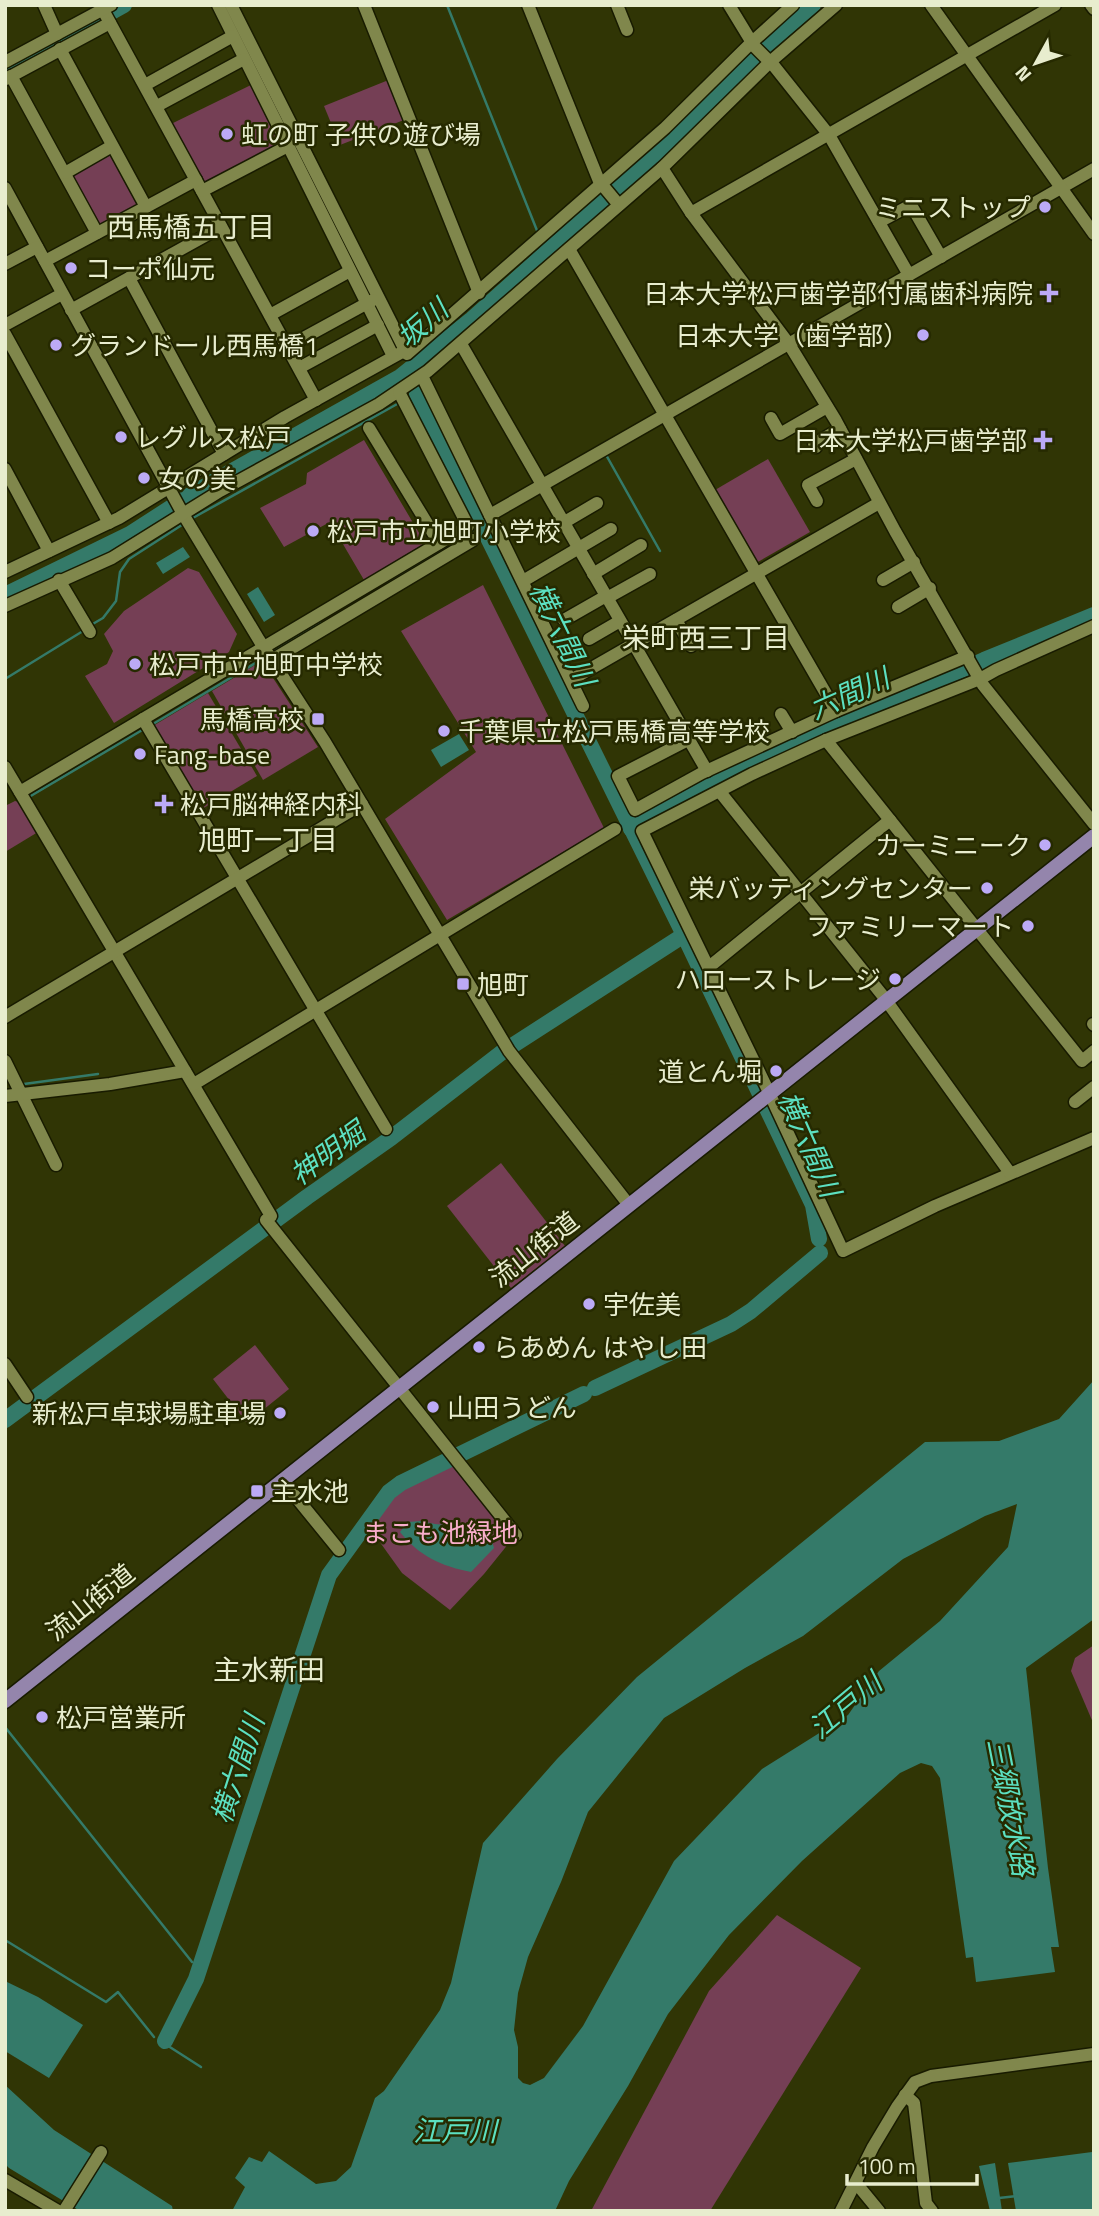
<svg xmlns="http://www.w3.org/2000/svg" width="1099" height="2216" viewBox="0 0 1099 2216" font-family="'Titillium Web','Noto Sans JP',sans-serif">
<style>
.green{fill:#753f55}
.water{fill:#347a69;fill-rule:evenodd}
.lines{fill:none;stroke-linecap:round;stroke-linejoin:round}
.stream{stroke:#347a69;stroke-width:2.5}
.river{stroke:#347a69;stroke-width:16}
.minor-casing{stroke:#181b00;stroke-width:15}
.major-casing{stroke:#181b00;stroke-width:17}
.minor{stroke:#80874c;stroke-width:12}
.major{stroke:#9485ac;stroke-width:14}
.poi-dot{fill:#bcaaf6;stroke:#262a00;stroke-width:2.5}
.labels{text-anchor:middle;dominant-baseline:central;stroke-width:5;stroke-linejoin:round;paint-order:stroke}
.poi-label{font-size:26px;fill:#e8edce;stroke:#262a00;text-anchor:start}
.street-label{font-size:26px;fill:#e8edce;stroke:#262a00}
.park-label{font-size:26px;fill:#f9aecb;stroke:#262a00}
.neighbourhood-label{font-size:28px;fill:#e8edce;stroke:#262a00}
.water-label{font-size:28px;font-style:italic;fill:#5ce0c1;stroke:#262a00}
</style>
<rect width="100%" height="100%" fill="#303505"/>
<g class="green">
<path d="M391 79 409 118 340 145 324 106Z"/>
<path d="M253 84 283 144 204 185 171 124Z"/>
<path d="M111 152 141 206 99 228 71 174Z"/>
<path d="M364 440 425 543 364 580 330 522 284 547 260 508 306 484 307 473Z"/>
<path d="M768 459 810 532 756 563 715 490Z"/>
<path d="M188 568 199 572 237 634 229 652 114 723 85 676 107 664 113 651 104 634 124 611Z"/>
<path d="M483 585 604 828 447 920 385 819 476 752 401 631Z"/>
<path d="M262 661 318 747 263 780 212 691Z"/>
<path d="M208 693 257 776 202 809 153 726Z"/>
<path d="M15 801 19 802 38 832 5 852V806Z"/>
<path d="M501 1163 565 1246 511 1288 447 1206Z"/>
<path d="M255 1345 289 1389 247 1423 213 1379Z"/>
<path d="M452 1461 513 1538 484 1574 450 1610 402 1573 369 1527 384 1501 401 1485Z"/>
<path d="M1094 1645V1725L1071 1671 1075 1658Z"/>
<path d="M777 1915 861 1968 710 2211H591L709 1991Z"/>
</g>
<g class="water">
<path d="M183 547 190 557 163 574 156 563Z"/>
<path d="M258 587 275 615 264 622 247 594Z"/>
<path d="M459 734 469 750 441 767 431 750Z"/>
<path d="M1094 1380V1619L1026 1668 1048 1868 1059 1947H1051L1055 1972 976 1982 973 1957 966 1958 940 1778 932 1766 921 1763 900 1773 802 1861 729 1935 668 2014 628 2086 569 2181 555 2211H232L245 2187 235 2178 249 2157 262 2162 269 2151 316 2184 336 2181 351 2167 375 2098 384 2091 440 2010 451 1983 483 1843 557 1759 637 1677 925 1442 999 1441 1059 1419ZM1017 1504 1008 1547 940 1621 879 1671 848 1715 762 1769 674 1861 583 2026 544 2078 530 2085 523 2083 518 2078V2047L514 2030 518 1993 528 1957 561 1882 588 1812 664 1718 745 1668 803 1636 903 1559 985 1516Z"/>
<path d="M421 1521 435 1524 484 1529 491 1538 494 1548 471 1572C441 1566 419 1556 400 1532L408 1522Z"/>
<path d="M5 1981 38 1997 83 2025 49 2078 5 2051Z"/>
<path d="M5 2085 54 2130 172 2206 173 2211H80L9 2168 5 2164Z"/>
<path d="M1092 2152 1094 2211H1016L1008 2163Z"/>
<path d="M995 2163 1002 2211H990L979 2166Z"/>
</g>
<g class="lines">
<g class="stream">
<path d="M447 5 538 233"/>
<path d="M802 5 805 12"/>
<path d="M408 398 417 394"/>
<path d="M605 453 660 551"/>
<path d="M191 519 399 403"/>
<path d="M387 584 481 525"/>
<path d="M91 625 103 618 116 601 120 572 129 559 185 523"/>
<path d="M273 652 321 623"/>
<path d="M5 679 83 631"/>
<path d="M153 724 264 658"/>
<path d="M29 797 144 729"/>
<path d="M24 1084 98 1074"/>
<path d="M5 1727 192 1962"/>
<path d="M5 1940 106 2002 118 1992 154 2037"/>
<path d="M162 2042 201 2067"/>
<path d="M999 2198 1017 2196"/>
</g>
<g class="river">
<path d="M5 71 124 5"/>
<path d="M417 394 684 935 813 1205 819 1239"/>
<path d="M5 595 130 534 195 492 400 377 472 319 664 147 783 31 813 5"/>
<path d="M631 829 742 768 984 660 1094 615"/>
<path d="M595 1388 731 1324 751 1311 820 1253"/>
<path d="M5 1420 307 1197 391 1138 501 1053 684 935"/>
<path d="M165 2041 196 1979 329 1575 389 1492 401 1483 584 1394"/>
</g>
<g class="minor-casing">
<g id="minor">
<path d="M44 5 57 34"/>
<path d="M218 5 393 356"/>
<path d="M231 5 407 354 665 128 751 43 793 5"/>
<path d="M364 5 479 293"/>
<path d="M528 5 599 181 619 205"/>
<path d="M617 5 627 30"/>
<path d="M729 5 754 46 774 66 829 135 909 275 1094 169"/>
<path d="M931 5 1094 234"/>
<path d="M1091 5 1094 9"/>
<path d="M103 10 316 400"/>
<path d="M5 62 111 5"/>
<path d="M11 76 97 233"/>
<path d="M6 79 110 23"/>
<path d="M145 85 233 36"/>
<path d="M157 106 244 59"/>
<path d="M662 168 691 213 789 344 836 421 895 531 983 685 1094 824"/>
<path d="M65 173 112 146"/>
<path d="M5 188 183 514 259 640 325 742 509 1051 629 1205"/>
<path d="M202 191 288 146"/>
<path d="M146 207 196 180"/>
<path d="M691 213 1055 5"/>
<path d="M879 222 911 205 941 257"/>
<path d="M569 249 836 711"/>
<path d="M45 261 146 207 60 49"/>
<path d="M5 264 37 247"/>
<path d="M129 278 224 454"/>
<path d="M71 310 221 227"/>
<path d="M270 315 350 271"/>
<path d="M5 325 62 294"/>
<path d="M5 334 109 523"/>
<path d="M461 344 707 771"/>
<path d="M287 347 373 300"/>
<path d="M299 368 378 325"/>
<path d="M422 376 583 706"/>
<path d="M771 418 780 434 827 407"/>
<path d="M369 428 439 543"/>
<path d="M816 447 814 444 840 429"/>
<path d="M5 469 49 551"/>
<path d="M817 501 808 485 856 459"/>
<path d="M490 515 909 275"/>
<path d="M563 523 597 503"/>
<path d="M5 572 119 518 285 417 404 351"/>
<path d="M593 574 641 545"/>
<path d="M59 580 90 632"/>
<path d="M883 580 914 562"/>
<path d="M523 581 611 529"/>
<path d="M607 598 650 574"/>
<path d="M5 606 112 558 220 491 379 404 428 371 662 168 770 62 836 5"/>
<path d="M898 607 930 588"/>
<path d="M564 620 606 596"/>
<path d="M676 620 691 646"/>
<path d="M1094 626 996 670 980 679 826 740 752 774 642 831 765 1084 843 1251 935 1206 1094 1138"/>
<path d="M589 639 620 621"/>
<path d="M272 660 473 540"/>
<path d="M571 680 879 503"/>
<path d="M781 714 792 732"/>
<path d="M143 719 386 1129"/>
<path d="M688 740 618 776 635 810 702 773 836 711 968 656"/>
<path d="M826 740 890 820"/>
<path d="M5 767 271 1216"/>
<path d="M20 792 468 526 399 392"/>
<path d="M720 792 883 996 1010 1173"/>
<path d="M709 967 890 820 1082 1061 1094 1051"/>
<path d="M5 1017 362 804"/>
<path d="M1093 1024 1094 1025"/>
<path d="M5 1061 56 1165"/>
<path d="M194 1084 615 829"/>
<path d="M5 1096 110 1084 185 1071"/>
<path d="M1075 1102 1094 1087"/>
<path d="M266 1220 516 1535"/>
<path d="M5 1364 27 1397"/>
<path d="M282 1480 339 1550"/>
<path d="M905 2095 914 2103 926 2203 932 2211"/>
<path d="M5 2180 58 2211"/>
<path d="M856 2183 879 2211"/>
<path d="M64 2211 101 2152"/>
<path d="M841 2211 873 2147 897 2107 915 2082 931 2076 1094 2054"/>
</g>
</g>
<g class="major-casing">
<path id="major" d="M5 1701 1094 836"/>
</g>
<use href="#minor" class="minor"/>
<use href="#major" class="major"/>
</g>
<g class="poi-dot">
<circle cx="227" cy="134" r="7"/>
<circle cx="1045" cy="207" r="7"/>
<circle cx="71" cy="268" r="7"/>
<path d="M1045.5 282.5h7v7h7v7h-7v7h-7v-7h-7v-7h7z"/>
<circle cx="923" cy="335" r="7"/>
<circle cx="56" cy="345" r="7"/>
<circle cx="121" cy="437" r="7"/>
<path d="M1039.5 429.5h7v7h7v7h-7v7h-7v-7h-7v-7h7z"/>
<circle cx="144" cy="478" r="7"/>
<circle cx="313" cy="531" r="7"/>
<circle cx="135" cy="664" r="7"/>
<rect x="311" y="712" width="14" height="14" rx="3.5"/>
<circle cx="444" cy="731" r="7"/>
<circle cx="140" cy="754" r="7"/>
<path d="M160.5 793.5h7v7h7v7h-7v7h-7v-7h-7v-7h7z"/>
<circle cx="1045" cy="845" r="7"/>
<circle cx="987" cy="888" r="7"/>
<circle cx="1028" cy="926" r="7"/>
<circle cx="895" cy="979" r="7"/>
<rect x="456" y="977" width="14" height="14" rx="3.5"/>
<circle cx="776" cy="1071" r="7"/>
<circle cx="589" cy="1304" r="7"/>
<circle cx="479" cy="1347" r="7"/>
<circle cx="433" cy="1407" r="7"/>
<circle cx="280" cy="1413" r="7"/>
<rect x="250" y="1484" width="14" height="14" rx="3.5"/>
<circle cx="42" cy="1717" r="7"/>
</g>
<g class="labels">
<g class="poi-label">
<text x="241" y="134">虹の町 子供の遊び場</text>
<text x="1031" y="207" text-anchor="end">ミニストップ</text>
<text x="85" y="268">コーポ仙元</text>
<text x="1033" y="293" text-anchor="end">日本大学松戸歯学部付属歯科病院</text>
<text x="909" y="335" text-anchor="end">日本大学（歯学部）</text>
<text x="70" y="345">グランドール西馬橋1</text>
<text x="135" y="437">レグルス松戸</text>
<text x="1027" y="440" text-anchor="end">日本大学松戸歯学部</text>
<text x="158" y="478">女の美</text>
<text x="327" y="531">松戸市立旭町小学校</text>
<text x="149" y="664">松戸市立旭町中学校</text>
<text x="304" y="719" text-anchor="end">馬橋高校</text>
<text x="458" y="731">千葉県立松戸馬橋高等学校</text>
<text x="154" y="754">Fang-base</text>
<text x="180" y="804">松戸脳神経内科</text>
<text x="1031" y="845" text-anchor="end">カーミニーク</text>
<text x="973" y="888" text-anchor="end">栄バッティングセンター</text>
<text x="1014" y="926" text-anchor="end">ファミリーマート</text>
<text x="881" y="979" text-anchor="end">ハローストレージ</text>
<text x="477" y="984">旭町</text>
<text x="762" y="1071" text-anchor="end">道とん堀</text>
<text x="603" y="1304">宇佐美</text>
<text x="493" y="1347">らあめん はやし田</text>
<text x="447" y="1407">山田うどん</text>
<text x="266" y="1413" text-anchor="end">新松戸卓球場駐車場</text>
<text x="271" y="1491">主水池</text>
<text x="56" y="1717">松戸営業所</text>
</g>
<g class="street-label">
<text transform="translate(534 1249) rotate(-38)">流山街道</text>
<text transform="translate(90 1602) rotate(-39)">流山街道</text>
</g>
<g class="park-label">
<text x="440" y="1532">まこも池緑地</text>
</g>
<g class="neighbourhood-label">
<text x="191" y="226">西馬橋五丁目</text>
<text x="706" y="637">栄町西三丁目</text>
<text x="268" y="839">旭町一丁目</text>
<text x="269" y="1669">主水新田</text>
</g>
<g class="water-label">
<text transform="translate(422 323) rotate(-41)">坂川</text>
<text transform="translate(563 634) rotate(64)">横六間川</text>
<text transform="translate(849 693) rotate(-24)">六間川</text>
<text transform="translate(810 1144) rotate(66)">横六間川</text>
<text transform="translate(327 1153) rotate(-36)">神明堀</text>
<text transform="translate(845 1705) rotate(-40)">江戸川</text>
<text transform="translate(237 1769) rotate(-72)">横六間川</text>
<text transform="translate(1011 1807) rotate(79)">三郷放水路</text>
<text x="455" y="2130">江戸川</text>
</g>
</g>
<rect width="1099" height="2216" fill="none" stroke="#e8edce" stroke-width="14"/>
<g transform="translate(1036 63) rotate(230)" stroke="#262a00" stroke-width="5" paint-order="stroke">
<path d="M0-5L12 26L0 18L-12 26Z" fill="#e8edce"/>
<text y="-10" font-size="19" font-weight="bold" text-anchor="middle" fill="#e8edce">N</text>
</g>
<path d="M847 2174v10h130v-10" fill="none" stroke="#e8edce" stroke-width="3.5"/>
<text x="858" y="2174" font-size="21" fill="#e8edce" stroke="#262a00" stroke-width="5" paint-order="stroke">100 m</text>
</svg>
